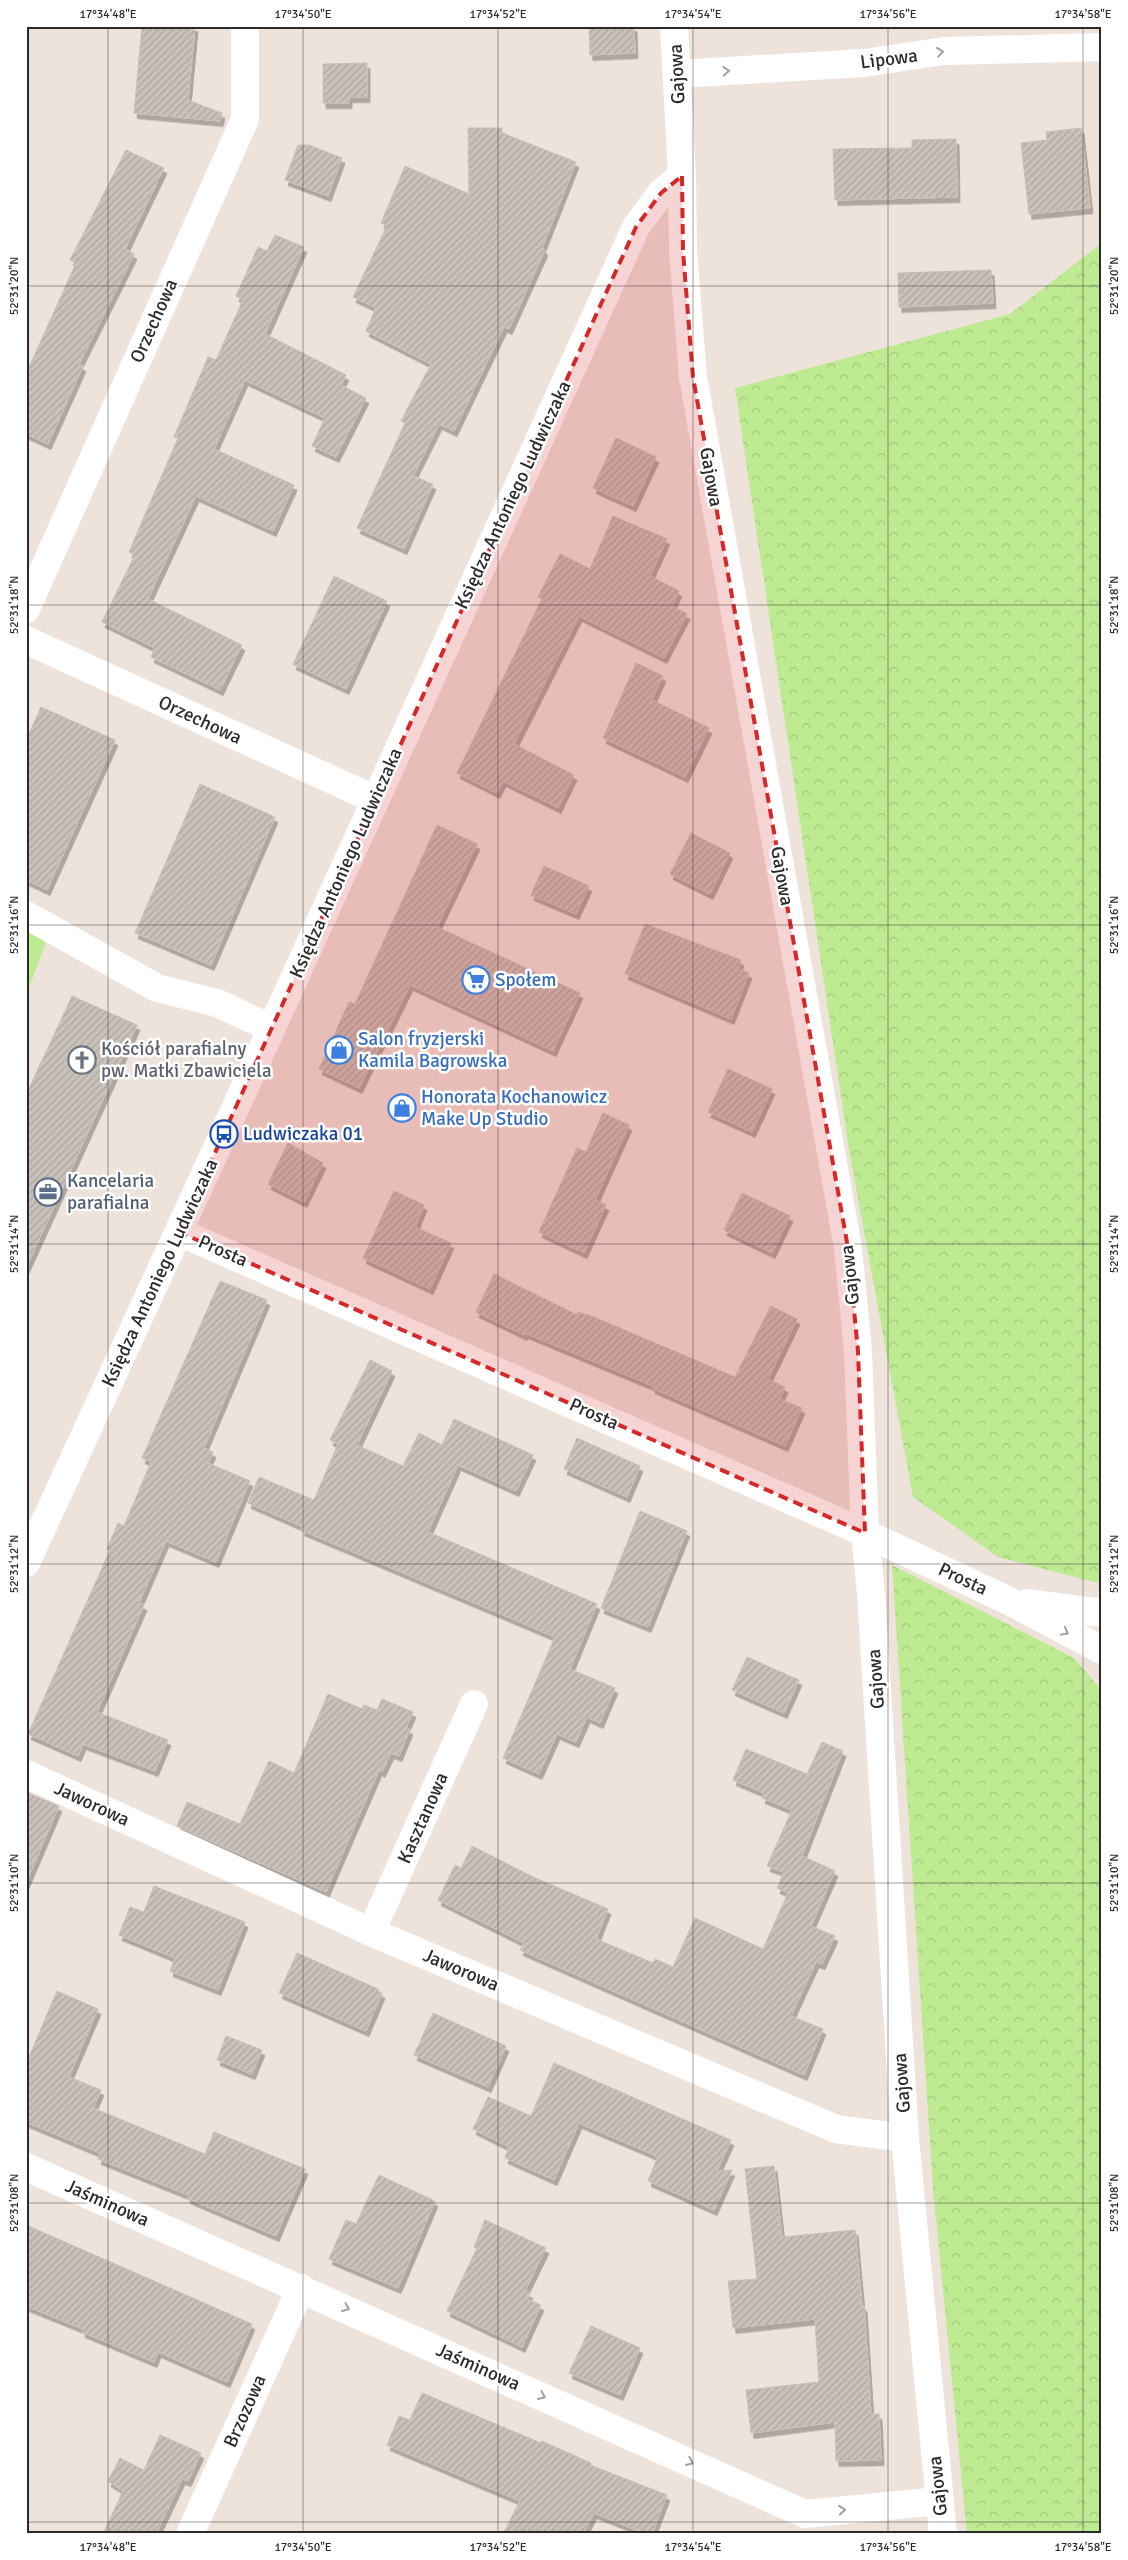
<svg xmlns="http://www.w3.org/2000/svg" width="1128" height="2560" viewBox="0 0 1128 2560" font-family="Signika,sans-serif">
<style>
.forest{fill:url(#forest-crowns)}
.park{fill:#beea92}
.building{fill:url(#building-hatch);stroke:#cabfb5;filter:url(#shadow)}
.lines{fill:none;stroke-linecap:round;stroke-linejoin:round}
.minor{stroke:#fff;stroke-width:28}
.oneway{stroke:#a0a0a0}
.marked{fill:#d62828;fill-opacity:0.2;stroke:#d62828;stroke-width:4;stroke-dasharray:10 6;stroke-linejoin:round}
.ticks{fill:none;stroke:#2b2b2b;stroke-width:1;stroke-opacity:0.45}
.labels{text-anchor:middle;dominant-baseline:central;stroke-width:5;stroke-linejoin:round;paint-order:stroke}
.street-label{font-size:19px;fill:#2b2b2b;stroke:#fff}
.shop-label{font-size:19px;fill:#366cbe;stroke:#fff;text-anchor:start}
.worship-label{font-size:19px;fill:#5b616d;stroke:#fff;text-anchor:start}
.transit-label{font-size:19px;fill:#164399;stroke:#fff;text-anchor:start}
.service-label{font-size:19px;fill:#4e5e75;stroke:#fff;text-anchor:start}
.neatline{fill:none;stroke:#2b2b2b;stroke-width:2}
.ticks-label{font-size:12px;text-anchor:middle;fill:#2b2b2b}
</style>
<defs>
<pattern id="forest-crowns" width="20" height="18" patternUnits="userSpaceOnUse" patternTransform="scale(1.25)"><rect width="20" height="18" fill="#beea92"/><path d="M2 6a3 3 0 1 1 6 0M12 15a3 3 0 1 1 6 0" fill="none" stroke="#a3c97e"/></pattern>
<pattern id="building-hatch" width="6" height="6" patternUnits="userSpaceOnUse" patternTransform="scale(1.25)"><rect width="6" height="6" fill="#c9c2ba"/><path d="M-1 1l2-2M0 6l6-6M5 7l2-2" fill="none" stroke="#ada7a0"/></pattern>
<filter id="shadow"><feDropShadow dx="3" dy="5.5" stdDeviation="0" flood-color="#0004"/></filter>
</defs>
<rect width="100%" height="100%" fill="#eee3db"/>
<g class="forest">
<path d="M1102 243V1584L998 1557 913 1497 849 1150 735 388 1010 314Z"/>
<path d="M892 1565 1074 1658 1102 1691V2534H967L933 2188Z"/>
</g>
<path class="park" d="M26 915 51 928 26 996Z"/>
<g class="building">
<path d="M142 26H195L188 100 222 113 220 121 134 113Z"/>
<path d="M589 26H634L635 53 590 55Z"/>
<path d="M367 63V97H349V103H323V64Z"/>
<path d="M468 128H502V133L576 162 542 248 545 250 509 329 504 327 454 431 439 424 413 476 433 484 404 549 357 528 405 423 401 421 431 364 366 331 376 308 353 297 387 226 381 223 405 166 469 194Z"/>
<path d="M1081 128 1090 208 1029 214 1021 143 1047 140 1046 132Z"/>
<path d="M956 139 957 197 835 200 833 149 912 148V140Z"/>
<path d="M298 145H309L342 158 328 196 285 180Z"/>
<path d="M126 150 164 168 125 249 134 254 79 364 83 366 48 444 26 434V374L76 263 70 260Z"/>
<path d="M275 235 304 247 265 334 346 375 341 385 366 398 336 457 312 446 325 418 245 380 214 449 294 485 273 531 196 496 148 599 242 645 220 690 151 657 155 648 102 622 135 555 129 552 178 438 174 437 208 357 216 360 243 300 236 296 258 247 267 251Z"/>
<path d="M991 270 993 303 899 307 898 273Z"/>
<path d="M616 438 656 457 633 506 593 488Z"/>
<path d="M613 516 667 539 650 576 679 591 672 606 687 614 664 658 579 616 514 744 574 775 558 808 503 781 497 793 457 773 542 599 538 597 560 554 590 569Z"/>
<path d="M334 576 387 601 346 689 293 664Z"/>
<path d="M636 663 663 676 652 700 709 728 685 777 603 738Z"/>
<path d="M41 707 115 740 47 890 26 880V740Z"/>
<path d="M200 784 275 817 211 965 135 933Z"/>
<path d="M437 825 477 844 437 927 580 993 553 1051 410 985 359 1088 319 1069 349 1002 355 1004Z"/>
<path d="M691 833 730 853 710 894 670 874Z"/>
<path d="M544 866 589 886 576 914 531 895Z"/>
<path d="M645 924 741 960 738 969 749 973 731 1019 625 974Z"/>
<path d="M72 996 137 1025 26 1268V1095Z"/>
<path d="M728 1069 772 1089 752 1132 708 1112Z"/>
<path d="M603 1113 629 1125 595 1200 606 1205 584 1253 539 1232 577 1148 586 1152Z"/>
<path d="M288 1143 323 1163 304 1202 268 1184Z"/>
<path d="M394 1191 424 1205 415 1227 451 1243 430 1289 363 1258Z"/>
<path d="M742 1193 790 1216 772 1253 724 1230Z"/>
<path d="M494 1274 577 1315 578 1312 596 1318 735 1377 771 1306 797 1319 768 1379 785 1387 780 1399 802 1408 785 1446 652 1388 653 1386 525 1333 524 1335 476 1312Z"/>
<path d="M220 1281 267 1300 204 1448 213 1452 208 1463 250 1481 216 1562 166 1541 139 1603 144 1605 97 1712 168 1740 155 1771 83 1744 78 1756 28 1734 110 1550 107 1549 118 1523 124 1526 151 1462 142 1458Z"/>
<path d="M370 1360 392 1371 357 1445 403 1466 419 1433 442 1445 454 1419 533 1455 516 1491 458 1465 428 1532 597 1604 570 1669 615 1688 600 1723 587 1717 576 1742 557 1734 539 1774 503 1758 555 1637 301 1530 303 1527 248 1503 259 1477 314 1500 338 1444 330 1440Z"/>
<path d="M577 1438 640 1466 627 1497 564 1469Z"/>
<path d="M640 1511 687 1531 648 1627 601 1608Z"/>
<path d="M747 1657 799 1680 784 1713 732 1690Z"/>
<path d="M328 1694 362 1709 364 1705 377 1710 382 1699 413 1712 406 1728 410 1729 399 1756 391 1753 382 1772 379 1770 326 1892 177 1826 187 1802 240 1824 269 1761 294 1773Z"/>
<path d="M822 1742 843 1751 802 1856 835 1871 811 1926 835 1936 822 1964 816 1962 791 2016 823 2029 804 2075 520 1950 524 1943 438 1900 455 1865 461 1868 472 1846 533 1877 608 1909 596 1939 653 1963 655 1959 673 1967 695 1918 763 1949 788 1893 777 1888 784 1872 767 1866 792 1810 762 1798 764 1793 733 1780 746 1749 807 1774Z"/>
<path d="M26 1792 59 1806 26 1883Z"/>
<path d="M154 1886 245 1922 218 1990 170 1971 175 1958 119 1935 130 1907 144 1912Z"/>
<path d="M297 1953 378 1989V1991L382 1993 366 2031 279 1993Z"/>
<path d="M57 1991 98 2009 69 2077 101 2090 93 2108 205 2154 214 2132 305 2169 276 2236 187 2198 188 2195 98 2159 100 2153 26 2122V2064Z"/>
<path d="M433 2013 506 2046 488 2087 414 2055Z"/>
<path d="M226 2036 262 2050 252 2074 217 2060Z"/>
<path d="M554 2063 731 2140 717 2171 732 2170 714 2210 648 2181 657 2159 652 2154 579 2123 554 2180 505 2158 509 2147 473 2129 488 2097 531 2116Z"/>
<path d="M774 2166 782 2237 855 2230 862 2306H864L871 2414H879L881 2460 836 2461 835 2422 751 2433 746 2390 819 2382 815 2319 733 2328 728 2281 757 2279 745 2169Z"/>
<path d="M379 2175 435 2201 398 2288 329 2259 346 2220 356 2224Z"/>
<path d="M485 2220 546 2248 525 2291 530 2293 527 2299 541 2305 522 2347 447 2311 477 2248 474 2247Z"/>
<path d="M26 2225 252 2324 227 2382 158 2352 154 2362 82 2332 83 2329 26 2306Z"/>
<path d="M591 2326 640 2348 620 2395 569 2373Z"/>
<path d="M422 2393 541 2443 542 2441 591 2463 590 2465 667 2495 652 2534H646L594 2513 583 2534H503L520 2501 387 2445 399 2416 410 2420Z"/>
<path d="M160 2435 201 2453 188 2481 182 2479 156 2534H103L123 2491 108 2481 120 2458 144 2470Z"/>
</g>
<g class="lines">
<g class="minor">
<path d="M674 26 682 176 683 251 693 377 848 1248 858 1351 865 1533 871 1594 905 2138 943 2534"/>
<path d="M677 74 864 63 944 51 1102 47"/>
<path d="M26 609 245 119V26"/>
<path d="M26 640 374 799"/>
<path d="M26 915 157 988 217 1003 271 1028"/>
<path d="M179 1232 865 1533 1007 1600 1102 1650"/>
<path d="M26 1563 234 1111 636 227 661 193 682 176"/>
<path d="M1026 1603 1102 1613"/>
<path d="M26 1774 371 1932 836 2129 905 2138"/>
<path d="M371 1932 474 1704"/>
<path d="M26 2167 805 2514 939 2501"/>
<path d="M190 2534 301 2288"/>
</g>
</g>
<defs><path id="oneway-chevron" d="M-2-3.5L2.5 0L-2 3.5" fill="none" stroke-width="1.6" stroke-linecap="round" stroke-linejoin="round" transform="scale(1.25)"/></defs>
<g class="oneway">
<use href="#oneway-chevron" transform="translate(940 52) rotate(-7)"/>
<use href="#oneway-chevron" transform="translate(726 71) rotate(-4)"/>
<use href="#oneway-chevron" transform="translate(1065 1632) rotate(29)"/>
<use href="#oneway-chevron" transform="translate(346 2308) rotate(24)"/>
<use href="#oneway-chevron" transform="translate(542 2396) rotate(24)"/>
<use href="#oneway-chevron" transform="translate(690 2462) rotate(24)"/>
<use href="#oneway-chevron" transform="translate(842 2510) rotate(-5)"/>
</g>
<path class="marked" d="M682 176 683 251 693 377 848 1248 858 1351 865 1533 179 1232 636 227 661 193Z"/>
<path class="ticks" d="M108 26V2534M303 26V2534M498 26V2534M693 26V2534M888 26V2534M1083 26V2534M26 286H1102M26 605H1102M26 925H1102M26 1244H1102M26 1564H1102M26 1883H1102M26 2203H1102M26 2522H1102"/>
<defs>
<g id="supermarket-ring" transform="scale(1.4375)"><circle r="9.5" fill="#fff" stroke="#3f7fe0" stroke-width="1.5"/><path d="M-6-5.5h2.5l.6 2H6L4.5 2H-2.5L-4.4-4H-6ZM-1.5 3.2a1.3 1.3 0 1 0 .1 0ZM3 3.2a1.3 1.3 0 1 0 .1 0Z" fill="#3f7fe0"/></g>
<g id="shop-ring" transform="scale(1.4375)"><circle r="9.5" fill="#fff" stroke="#3f7fe0" stroke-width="1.5"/><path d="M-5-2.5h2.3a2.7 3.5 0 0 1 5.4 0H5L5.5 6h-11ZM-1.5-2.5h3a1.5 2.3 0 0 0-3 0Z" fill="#3f7fe0"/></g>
<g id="church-ring" transform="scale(1.4375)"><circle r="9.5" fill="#fff" stroke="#6b7280" stroke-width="1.5"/><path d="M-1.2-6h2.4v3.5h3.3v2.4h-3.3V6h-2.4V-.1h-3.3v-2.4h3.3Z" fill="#6b7280"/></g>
<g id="bus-ring" transform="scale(1.4375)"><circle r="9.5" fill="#fff" stroke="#1a4fb4" stroke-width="1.5"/><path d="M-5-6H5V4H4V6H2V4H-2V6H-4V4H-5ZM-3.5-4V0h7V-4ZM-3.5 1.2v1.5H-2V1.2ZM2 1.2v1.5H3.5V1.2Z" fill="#1a4fb4"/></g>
<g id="office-ring" transform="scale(1.4375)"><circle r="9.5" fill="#fff" stroke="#5c6f8a" stroke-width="1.5"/><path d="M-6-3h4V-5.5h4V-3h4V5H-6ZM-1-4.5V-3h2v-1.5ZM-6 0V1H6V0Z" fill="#5c6f8a"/></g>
</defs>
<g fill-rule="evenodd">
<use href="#supermarket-ring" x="476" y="980"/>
<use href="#shop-ring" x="339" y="1050"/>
<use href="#church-ring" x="82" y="1060"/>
<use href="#shop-ring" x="402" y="1108"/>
<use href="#bus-ring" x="224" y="1134"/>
<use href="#office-ring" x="48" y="1192"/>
</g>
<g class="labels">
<g class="street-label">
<text transform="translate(889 59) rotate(-7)">Lipowa</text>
<text transform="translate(677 74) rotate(-93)">Gajowa</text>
<text transform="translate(154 321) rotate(-66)">Orzechowa</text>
<text transform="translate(711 477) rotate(80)">Gajowa</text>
<text transform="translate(513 495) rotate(-65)">Księdza Antoniego Ludwiczaka</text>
<text transform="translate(200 720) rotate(25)">Orzechowa</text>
<text transform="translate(346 863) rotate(-66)">Księdza Antoniego Ludwiczaka</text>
<text transform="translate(782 876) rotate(80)">Gajowa</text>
<text transform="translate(223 1251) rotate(24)">Prosta</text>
<text transform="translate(160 1273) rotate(-65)">Księdza Antoniego Ludwiczaka</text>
<text transform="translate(850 1275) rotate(-96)">Gajowa</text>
<text transform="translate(594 1414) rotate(24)">Prosta</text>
<text transform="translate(963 1579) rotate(25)">Prosta</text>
<text transform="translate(876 1679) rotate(-94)">Gajowa</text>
<text transform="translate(92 1804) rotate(25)">Jaworowa</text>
<text transform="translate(423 1818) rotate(-66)">Kasztanowa</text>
<text transform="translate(461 1970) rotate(23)">Jaworowa</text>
<text transform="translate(902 2083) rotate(-94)">Gajowa</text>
<text transform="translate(107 2203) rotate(24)">Jaśminowa</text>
<text transform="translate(478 2367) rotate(24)">Jaśminowa</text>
<text transform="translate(245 2411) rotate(-66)">Brzozowa</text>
<text transform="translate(938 2486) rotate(-96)">Gajowa</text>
</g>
<g class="shop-label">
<text x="495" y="980">Społem</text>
<text x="358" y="1039">Salon fryzjerski<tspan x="358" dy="22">Kamila Bagrowska</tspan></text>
<text x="421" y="1097">Honorata Kochanowicz<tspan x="421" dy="22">Make Up Studio</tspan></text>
</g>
<g class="worship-label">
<text x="101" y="1049">Kościół parafialny<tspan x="101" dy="22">pw. Matki Zbawiciela</tspan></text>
</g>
<g class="transit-label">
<text x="243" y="1134">Ludwiczaka 01</text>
</g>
<g class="service-label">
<text x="67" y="1181">Kancelaria<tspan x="67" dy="22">parafialna</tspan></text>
</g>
</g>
<rect width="1128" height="2560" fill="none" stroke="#ffffff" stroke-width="55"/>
<rect x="28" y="28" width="1072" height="2504" class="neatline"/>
<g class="ticks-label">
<text x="108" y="18">17°34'48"E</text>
<text x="303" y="18">17°34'50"E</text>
<text x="498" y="18">17°34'52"E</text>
<text x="693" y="18">17°34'54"E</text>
<text x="888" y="18">17°34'56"E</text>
<text x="1083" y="18">17°34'58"E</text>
<text transform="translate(14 286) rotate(-90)" y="4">52°31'20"N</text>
<text transform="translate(1114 286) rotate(-90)" y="4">52°31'20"N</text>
<text transform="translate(14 605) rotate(-90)" y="4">52°31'18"N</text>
<text transform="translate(1114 605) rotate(-90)" y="4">52°31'18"N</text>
<text transform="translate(14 925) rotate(-90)" y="4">52°31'16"N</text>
<text transform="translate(1114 925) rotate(-90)" y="4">52°31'16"N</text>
<text transform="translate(14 1244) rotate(-90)" y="4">52°31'14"N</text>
<text transform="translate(1114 1244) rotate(-90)" y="4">52°31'14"N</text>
<text transform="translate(14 1564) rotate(-90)" y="4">52°31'12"N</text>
<text transform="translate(1114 1564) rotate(-90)" y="4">52°31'12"N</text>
<text transform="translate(14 1883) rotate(-90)" y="4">52°31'10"N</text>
<text transform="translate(1114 1883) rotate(-90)" y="4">52°31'10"N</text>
<text transform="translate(14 2203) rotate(-90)" y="4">52°31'08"N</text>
<text transform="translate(1114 2203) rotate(-90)" y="4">52°31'08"N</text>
<text x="108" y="2551">17°34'48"E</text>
<text x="303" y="2551">17°34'50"E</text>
<text x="498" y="2551">17°34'52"E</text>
<text x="693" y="2551">17°34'54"E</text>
<text x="888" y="2551">17°34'56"E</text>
<text x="1083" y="2551">17°34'58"E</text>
</g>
</svg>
